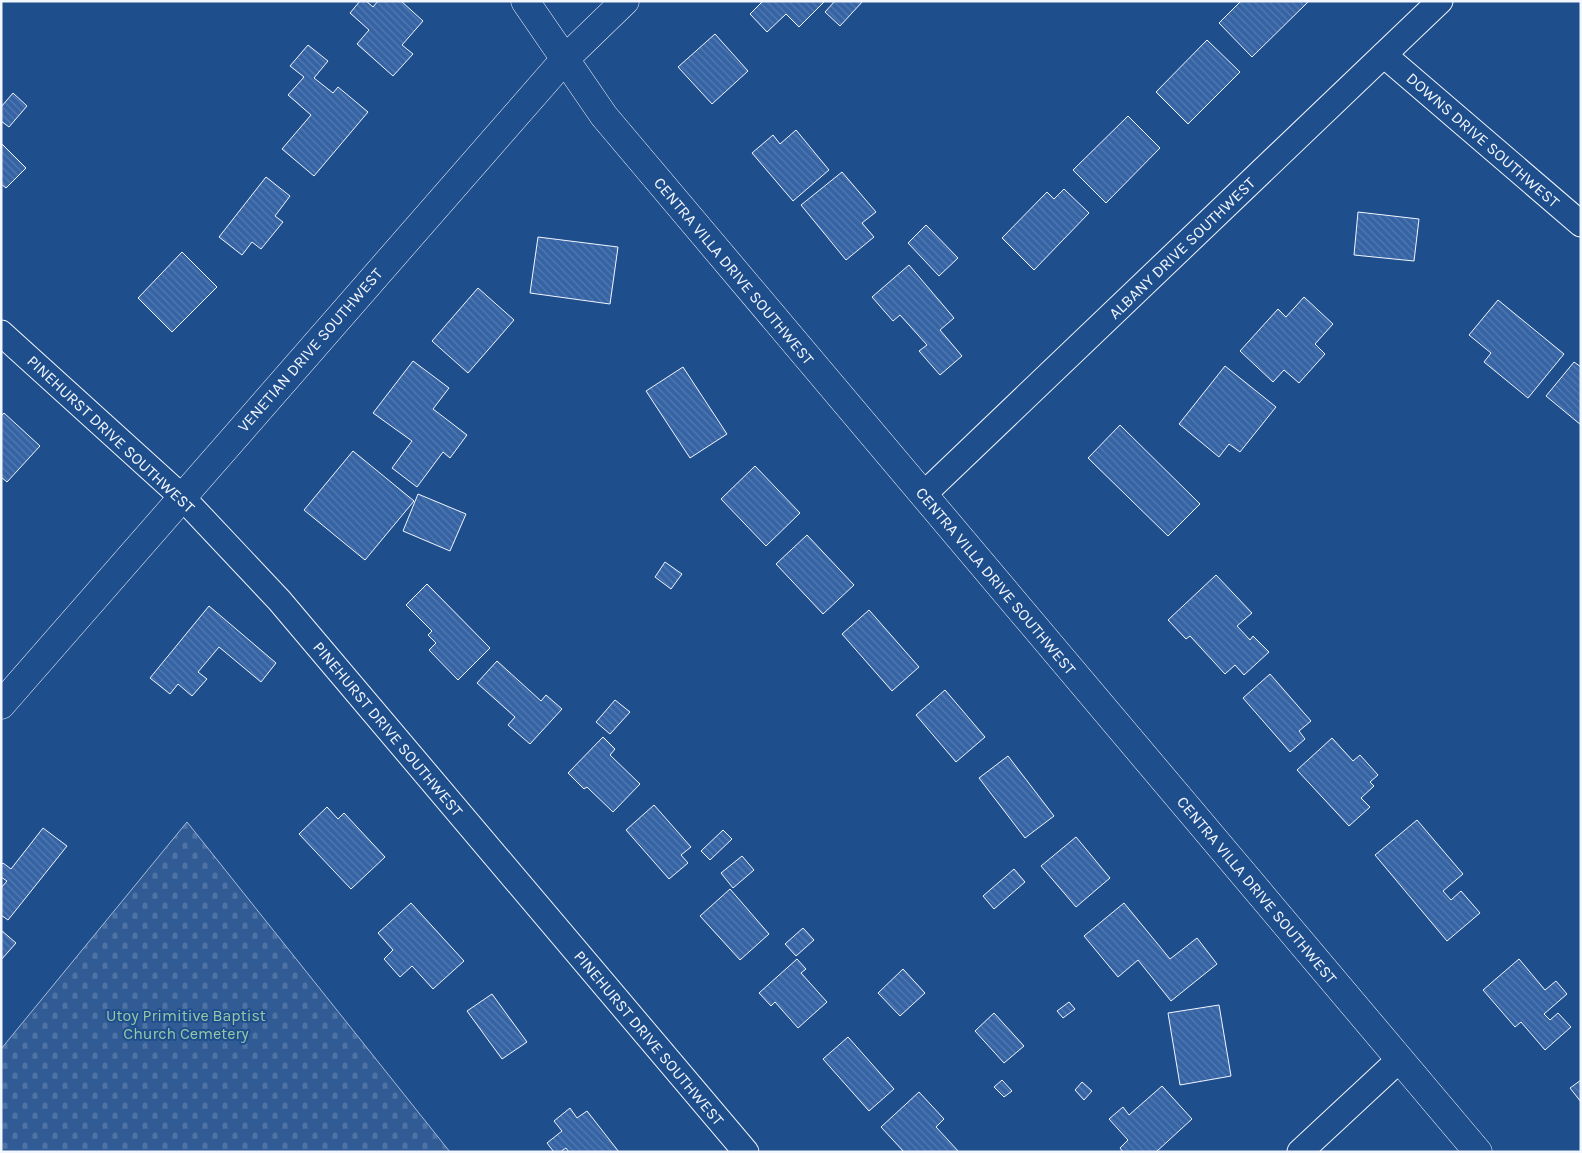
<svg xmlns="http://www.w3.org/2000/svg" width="1582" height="1153" font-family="Karla,sans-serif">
<defs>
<pattern id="cemetery-stones" width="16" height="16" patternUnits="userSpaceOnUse" patternTransform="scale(1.25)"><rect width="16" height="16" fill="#305b95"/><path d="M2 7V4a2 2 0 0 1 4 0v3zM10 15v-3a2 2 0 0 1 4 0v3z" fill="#4e73a5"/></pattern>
<pattern id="building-back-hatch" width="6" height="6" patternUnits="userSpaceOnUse" patternTransform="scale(1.25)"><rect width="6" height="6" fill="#3563a3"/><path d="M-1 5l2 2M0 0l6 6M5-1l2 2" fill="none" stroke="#537ab1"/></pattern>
</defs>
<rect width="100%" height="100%" fill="#1f4e8c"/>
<polygon fill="url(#cemetery-stones)" stroke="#a8bbd7" points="187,822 450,1152 1,1152 1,1049"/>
<g fill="url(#building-back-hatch)" stroke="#f2f6ff">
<polygon points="360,1 366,1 373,7 378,1 401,1 423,21 402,45 413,54 393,76 357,44 369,30 350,13"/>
<polygon points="763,1 825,1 799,27 786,14 767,32 750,14"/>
<polygon points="835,1 863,1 840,26 825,12"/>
<polygon points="1241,1 1309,1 1252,57 1219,23"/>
<polygon points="715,34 748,71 712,104 678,67"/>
<polygon points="1207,40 1240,72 1188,124 1156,92"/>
<polygon points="308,45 328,61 314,78 333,93 338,87 368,112 314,176 282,149 311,115 288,95 304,77 290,66"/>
<polygon points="13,93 27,106 9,127 1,121 1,107"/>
<polygon points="1128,116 1160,148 1106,203 1073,170"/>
<polygon points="796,130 829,170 793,201 752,153 773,135 780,144"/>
<polygon points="1,143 26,168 6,188 1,184"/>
<polygon points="842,172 876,212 862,223 874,237 846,260 801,205"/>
<polygon points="266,177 290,196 275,216 283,222 261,249 252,242 242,255 219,237"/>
<polygon points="1064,189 1089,213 1034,270 1002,238 1047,192 1054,199"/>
<polygon points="1358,212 1419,219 1414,261 1354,255"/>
<polygon points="926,225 958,258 939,276 908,243"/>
<polygon points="538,237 618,247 610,304 530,293"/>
<polygon points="182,252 217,287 172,332 138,298"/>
<polygon points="909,265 954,318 940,330 962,356 940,375 919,351 927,345 900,315 893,321 872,297"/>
<polygon points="478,288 514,320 468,373 432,341"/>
<polygon points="1304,297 1333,324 1315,344 1325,354 1299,383 1284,370 1273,382 1240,351 1278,309 1286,317"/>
<polygon points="1498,300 1564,354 1528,398 1484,362 1491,353 1469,335"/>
<polygon points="413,361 449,388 433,409 467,435 450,458 443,452 417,487 392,468 412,441 373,413"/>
<polygon points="1574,362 1581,367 1581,425 1546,396"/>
<polygon points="1225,366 1276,407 1240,452 1229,444 1219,457 1179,424"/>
<polygon points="683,367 727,434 690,458 646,391"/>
<polygon points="4,413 40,446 7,482 1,477 1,416"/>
<polygon points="1120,425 1200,504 1168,536 1088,458"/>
<polygon points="353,451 414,501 365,560 304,510"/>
<polygon points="755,466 800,513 766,546 721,499"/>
<polygon points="418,494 466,514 450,551 403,531"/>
<polygon points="807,535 854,585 823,614 776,564"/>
<polygon points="665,562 682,574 671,589 655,577"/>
<polygon points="1216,575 1252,613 1237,626 1250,640 1253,636 1269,652 1244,675 1235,665 1225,674 1190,636 1186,639 1168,620"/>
<polygon points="427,584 490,648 458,680 429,650 436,643 428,635 432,631 406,605"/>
<polygon points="209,606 276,663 261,682 219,647 198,672 207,679 192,696 178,684 170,694 150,678"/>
<polygon points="869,610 919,667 892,691 842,634"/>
<polygon points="497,661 541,701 546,695 562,709 530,744 508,725 515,717 477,683"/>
<polygon points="1270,674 1311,721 1299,731 1305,739 1290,752 1243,698"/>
<polygon points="945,690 985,737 956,762 916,715"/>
<polygon points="615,700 630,712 610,734 596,722"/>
<polygon points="603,737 615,749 610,755 640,784 613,812 587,787 584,789 568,773"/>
<polygon points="1332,738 1353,761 1360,755 1378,775 1370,782 1374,786 1361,798 1370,807 1349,826 1297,770"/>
<polygon points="1008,756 1054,816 1025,838 979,778"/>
<polygon points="654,805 691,847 681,855 688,863 669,879 626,830"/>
<polygon points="327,807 338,819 344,813 385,857 351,889 299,834"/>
<polygon points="1417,820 1463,874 1443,891 1451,900 1461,891 1480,913 1447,941 1375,855"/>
<polygon points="43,828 67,846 8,920 1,915 1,888 7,881 1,877 1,865 3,863 11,869"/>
<polygon points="723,830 732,839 710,860 701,851"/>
<polygon points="1076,837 1110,878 1076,907 1041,866"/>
<polygon points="742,856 754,870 733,888 721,873"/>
<polygon points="1014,869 1025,882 994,909 983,896"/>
<polygon points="730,889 769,934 740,960 700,916"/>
<polygon points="411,903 464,961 433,989 412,966 400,977 384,959 393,950 378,933"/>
<polygon points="1124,903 1170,959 1197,938 1217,964 1171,1001 1138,960 1118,977 1084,936"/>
<polygon points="803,928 814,940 796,956 785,944"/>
<polygon points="1,930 16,943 1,960"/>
<polygon points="797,959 806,969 801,973 827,1002 798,1028 775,1002 771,1006 759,993"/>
<polygon points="1519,959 1545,990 1556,981 1567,994 1544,1014 1550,1020 1558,1013 1571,1027 1545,1050 1521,1022 1515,1027 1483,990"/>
<polygon points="903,969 925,993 900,1016 878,993"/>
<polygon points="492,994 527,1042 502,1059 467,1011"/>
<polygon points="1069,1002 1075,1009 1063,1018 1057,1011"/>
<polygon points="1219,1005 1231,1076 1180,1085 1168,1013"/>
<polygon points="994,1013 1024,1046 1004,1063 975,1031"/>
<polygon points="848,1037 894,1089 869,1111 823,1059"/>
<polygon points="1002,1080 1012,1091 1004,1097 994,1087"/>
<polygon points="1581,1080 1581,1102 1570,1088"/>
<polygon points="1082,1082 1092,1091 1084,1100 1075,1090"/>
<polygon points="1162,1086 1192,1119 1156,1152 1123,1152 1120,1148 1128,1140 1109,1119 1123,1107 1129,1115"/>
<polygon points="919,1092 944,1119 936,1127 959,1152 904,1152 881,1127"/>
<polygon points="570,1108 577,1118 587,1111 619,1152 569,1152 566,1148 560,1152 554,1152 547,1143 562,1131 554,1121"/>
</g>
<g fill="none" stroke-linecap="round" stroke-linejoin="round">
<g stroke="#f2f6ff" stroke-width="27">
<g id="minor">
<polyline points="1384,55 1581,224"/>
<polyline points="1,333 182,497 279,600 746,1152"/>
<polyline points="923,495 1440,1"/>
<polyline points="1300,1152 1400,1059"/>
</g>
</g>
<g stroke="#f2f6ff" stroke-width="29">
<g id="tertiary">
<polyline points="525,1 604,116 1478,1152"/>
<polyline points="1,705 565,59 625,1"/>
</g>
</g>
<use href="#minor" stroke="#1f4e8c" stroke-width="25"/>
<use href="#tertiary" stroke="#1f4e8c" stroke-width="28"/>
</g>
<g text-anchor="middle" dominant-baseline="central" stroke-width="4" stroke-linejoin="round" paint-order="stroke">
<g font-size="16" fill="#f2f6ff" stroke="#1f4e8c">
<text transform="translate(1483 140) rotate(41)">DOWNS DRIVE SOUTHWEST</text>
<text transform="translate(1182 248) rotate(-44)">ALBANY DRIVE SOUTHWEST</text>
<text transform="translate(734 271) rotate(50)">CENTRA VILLA DRIVE SOUTHWEST</text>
<text transform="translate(310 350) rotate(-49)">VENETIAN DRIVE SOUTHWEST</text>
<text transform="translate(111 434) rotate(43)">PINEHURST DRIVE SOUTHWEST</text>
<text transform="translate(996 581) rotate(50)">CENTRA VILLA DRIVE SOUTHWEST</text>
<text transform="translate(388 729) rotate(50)">PINEHURST DRIVE SOUTHWEST</text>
<text transform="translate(1257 890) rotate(50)">CENTRA VILLA DRIVE SOUTHWEST</text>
<text transform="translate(649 1038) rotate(50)">PINEHURST DRIVE SOUTHWEST</text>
</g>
<g font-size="16" fill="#97c8a6" stroke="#1f4e8c">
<text x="186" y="1015">Utoy Primitive Baptist<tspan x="186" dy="18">Church Cemetery</tspan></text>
</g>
</g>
<rect width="1582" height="1153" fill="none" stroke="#f2f6ff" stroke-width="5"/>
</svg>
